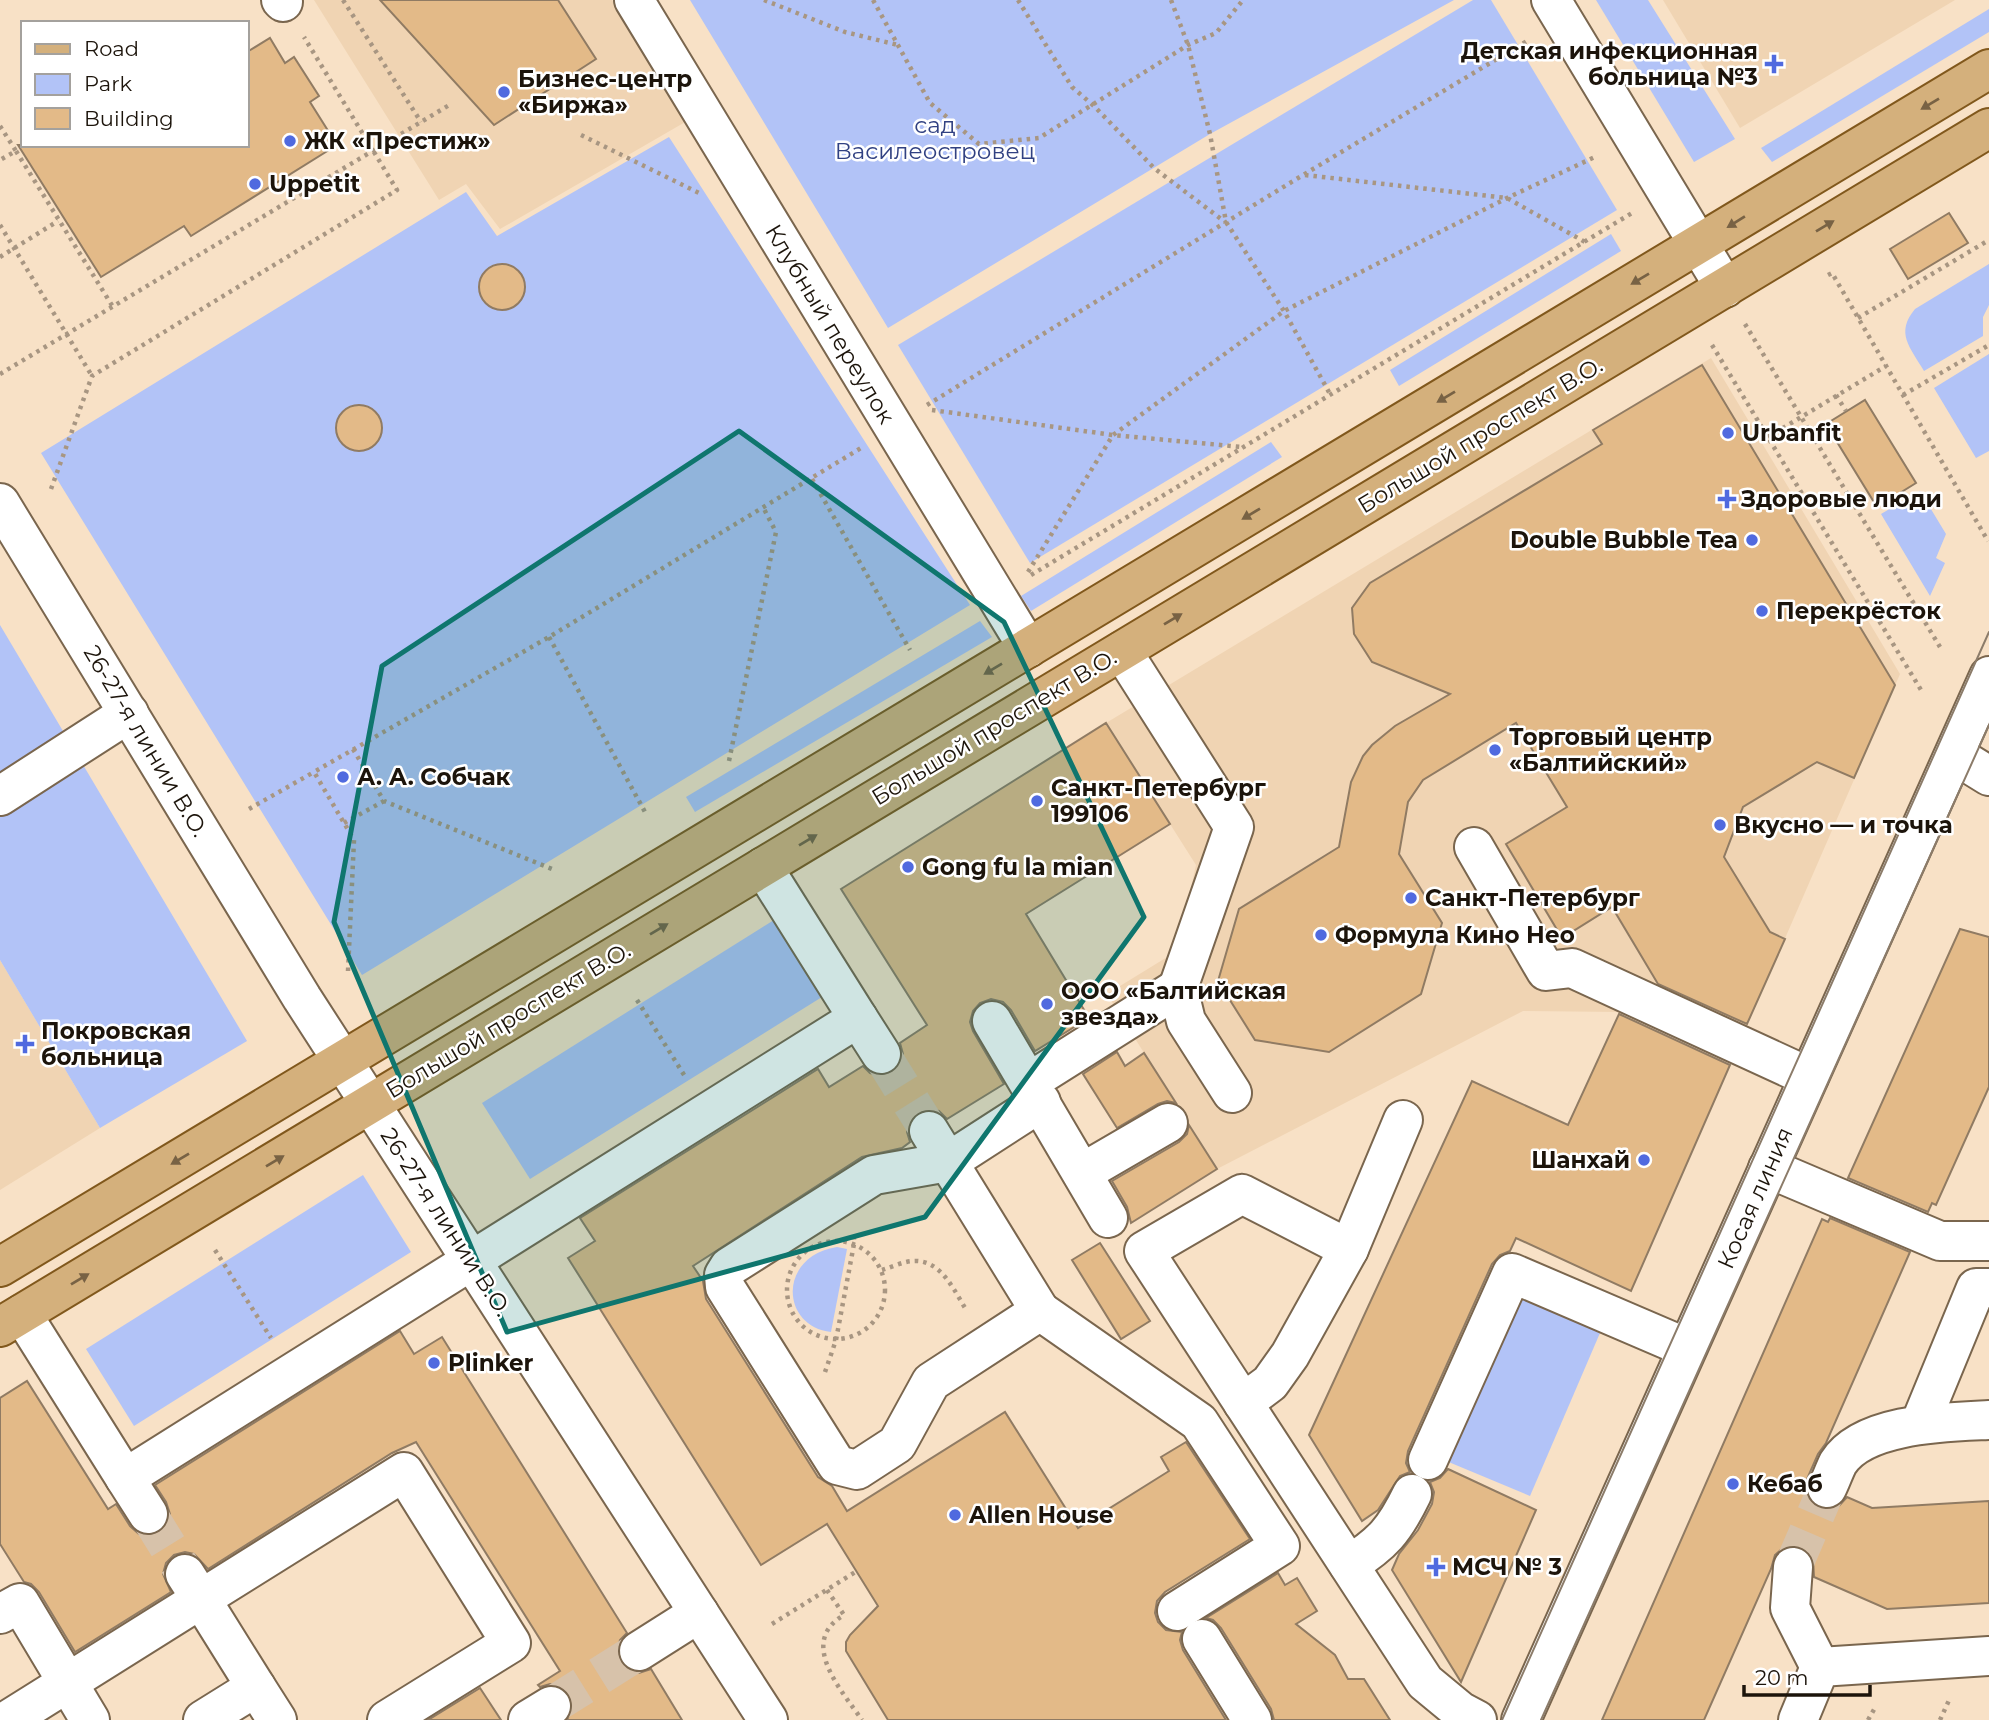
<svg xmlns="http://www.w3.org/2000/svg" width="1989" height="1720" font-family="Montserrat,sans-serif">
<rect width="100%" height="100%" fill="#f8e1c6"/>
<g fill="#f0d4b3">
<polygon points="314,0 612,0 687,121 500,229 466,184 439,200"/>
<polygon points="1663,0 1955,0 1740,128"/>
<polygon points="1711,358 1900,674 1746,1028 1669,1002 1620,1012 1523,1011 1217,1169 1107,994 1177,951 1196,865 1106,723"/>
<polygon points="0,960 100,1128 0,1190"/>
</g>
<g fill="#b2c3f7">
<polygon points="690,0 1454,0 1210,134 888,328"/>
<polygon points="1473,0 1491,0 1617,210 1030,563 898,345"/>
<polygon points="1596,0 1648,0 1735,139 1694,162"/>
<polygon points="1989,9 1989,32 1772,162 1761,148"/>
<polygon points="669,137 970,605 362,975 41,453 466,192 497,236"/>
<polygon points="1611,234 1621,251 1399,386 1390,370"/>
<path d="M1989,264V305L1983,317V336L1924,371C1910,347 1895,333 1915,309Z"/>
<polygon points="1989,354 1989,451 1976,458 1934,388"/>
<polygon points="1271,442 1282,457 1031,611 1021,596"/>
<polygon points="1920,491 1946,534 1936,558 1945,563 1930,596 1881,514"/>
<polygon points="980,621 992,637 695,812 686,797"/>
<polygon points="0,625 247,1041 100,1128 0,960"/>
<polygon points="782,915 830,992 530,1179 482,1103"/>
<polygon points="363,1175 411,1252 134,1426 86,1349"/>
<path d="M837,1247L847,1249L831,1332C780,1326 778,1256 837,1247Z"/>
<polygon points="1523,1259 1615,1298 1530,1496 1439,1458"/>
</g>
<g fill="#e3ba88" stroke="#907b63" stroke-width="2">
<polygon points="380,0 558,0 596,59 494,125"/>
<polygon points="270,38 285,63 294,57 319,96 310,102 337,145 191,236 184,226 101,277 18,145 247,145 247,52"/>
<polygon points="1949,213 1968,243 1908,279 1890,249"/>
<circle cx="502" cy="287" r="23"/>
<polygon points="1702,365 1895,685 1854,778 1817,762 1743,807 1724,857 1770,932 1785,939 1747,1024 1658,984 1612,907 1562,938 1506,844 1567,807 1516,723 1423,780 1408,802 1399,854 1442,923 1421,994 1329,1052 1255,1040 1218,981 1239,909 1339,847 1351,782 1363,756 1372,745 1395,726 1450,694 1372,662 1354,634 1352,608 1370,583 1602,444 1593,430"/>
<polygon points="1865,400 1916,483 1877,507 1826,424"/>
<circle cx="359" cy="428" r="23"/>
<polygon points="1106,723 1170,824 1026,914 1089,1018 1035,1051 1011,1010 1003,1002 991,999 980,1003 973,1011 970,1022 973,1031 1004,1084 947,1119 939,1111 928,1109 918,1112 910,1121 907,1132 910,1142 902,1148 862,1157 693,1266 703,1281 706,1299 818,1477 832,1486 847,1511 1005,1412 1078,1528 1169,1471 1161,1457 1186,1442 1250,1539 1165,1592 1157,1601 1155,1613 1158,1622 1166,1630 1182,1632 1180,1640 1183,1650 1226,1720 888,1720 846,1651 846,1642 850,1635 878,1606 827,1524 761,1565 568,1258 595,1241 580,1218 818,1069 829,1087 863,1066 870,1073 881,1076 893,1072 901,1063 903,1054 900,1043 927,1025 841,889"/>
<polygon points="1960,929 1989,937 1989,1087 1936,1205 1932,1203 1928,1212 1848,1178"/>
<polygon points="1619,1014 1730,1065 1631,1291 1516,1238 1510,1251 1500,1255 1492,1264 1408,1451 1406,1463 1410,1472 1400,1476 1378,1510 1362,1521 1309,1435 1472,1081 1568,1125"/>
<polygon points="1117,1052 1125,1066 1144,1053 1176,1103 1167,1101 1158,1104 1117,1128 1083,1074"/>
<polygon points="1189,1125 1217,1169 1131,1223 1127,1207 1112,1181 1179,1142 1187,1134"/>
<polygon points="1830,1218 1910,1252 1826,1443 1818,1454 1807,1479 1805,1489 1809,1500 1817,1507 1828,1510 1839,1506 1847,1497 1872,1508 1989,1501 1989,1603 1887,1609 1814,1577 1813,1558 1806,1549 1795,1545 1784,1547 1775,1555 1771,1569 1704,1720 1602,1720 1822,1219 1828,1222"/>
<polygon points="1100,1243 1150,1321 1121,1339 1072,1260"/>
<polygon points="400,1331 414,1354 442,1337 627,1633 620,1640 617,1651 621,1663 628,1670 639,1673 651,1669 682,1720 567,1720 573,1706 569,1694 561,1687 550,1684 540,1687 538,1685 560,1671 416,1442 392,1453 208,1569 194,1554 185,1552 174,1555 166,1563 163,1574 171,1592 75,1652 39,1592 31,1584 24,1582 0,1544 0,1398 27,1381 108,1509 116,1504 130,1526 139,1534 150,1536 159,1533 167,1525 170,1514 166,1502 155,1485"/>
<polygon points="1448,1469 1536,1510 1461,1682 1392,1570 1399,1554 1418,1530 1432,1504 1434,1492 1430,1482 1440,1478"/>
<polygon points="1278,1573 1285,1585 1297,1578 1317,1611 1296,1624 1335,1655 1348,1679 1364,1679 1390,1720 1274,1720 1271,1709 1221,1628 1213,1620 1206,1618"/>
<polygon points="480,1688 501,1720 428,1720"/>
</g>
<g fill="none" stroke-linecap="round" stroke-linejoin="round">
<g stroke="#d7c2aa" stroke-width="38" stroke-dasharray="38 19" stroke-linecap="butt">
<polyline points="881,1054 929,1131"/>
<polyline points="148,1514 185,1574"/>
<polyline points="1793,1567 1827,1488"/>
<polyline points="551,1706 639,1651"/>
</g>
<g stroke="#7a664e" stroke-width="42">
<g id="minor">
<polyline points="281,0 283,2"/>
<polyline points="634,0 1028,648"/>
<polyline points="1551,0 1725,288"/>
<polyline points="0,503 302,998 768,1720"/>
<polyline points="1122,651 1234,827 1178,988 1186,1021 1232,1093"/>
<polyline points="1955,755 1989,776"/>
<polyline points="0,796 129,713"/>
<polyline points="1474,847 1546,971 1572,968 1809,1077"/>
<polyline points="858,1018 881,1054"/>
<polyline points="992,1021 1108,1218"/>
<polyline points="1029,1082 1178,988"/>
<polyline points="1041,1102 948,1162 874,1175 729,1267 724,1275 725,1287 837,1465 857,1470 897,1444 931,1382 1040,1311 1199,1422 1280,1546 1177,1611"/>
<polyline points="929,1131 1040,1311"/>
<polyline points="1768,1168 1940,1241 1989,1241"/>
<polyline points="1082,1173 1168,1123"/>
<polyline points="1349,1249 1242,1194 1144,1251 1425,1682 1460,1711 1477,1720"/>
<polyline points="22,1314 125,1478 858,1018 763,867"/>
<polyline points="1243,1403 1270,1383 1290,1355 1349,1249 1403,1120"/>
<polyline points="1920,1424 1976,1288 1989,1288"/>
<polyline points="1428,1460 1512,1273 1687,1348"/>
<polyline points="125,1478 148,1514"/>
<path d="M1827,1488C1831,1480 1834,1471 1838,1463C1863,1423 1947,1422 1989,1420"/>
<path d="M1349,1565C1383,1543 1394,1531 1412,1494"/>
<polyline points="1793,1567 1790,1608 1820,1667"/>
<polyline points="185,1574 201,1599 404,1472 511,1643 387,1720"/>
<polyline points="0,1614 20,1603 90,1720"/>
<polyline points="1202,1639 1252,1720"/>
<polyline points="639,1651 699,1613"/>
<polyline points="256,1687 277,1720"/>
<polyline points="8,1720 201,1599 256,1687 203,1720"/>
<polyline points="528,1720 551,1706"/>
<polyline points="1521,1720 1989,676"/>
<polyline points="1798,1720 1820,1667 1989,1656"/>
</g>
</g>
<g stroke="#81581c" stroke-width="42">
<g id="major">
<polyline points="0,1267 1989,69"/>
<polyline points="0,1327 1989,128"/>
</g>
</g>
<g stroke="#a89682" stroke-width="4.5" stroke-dasharray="3.5 5" stroke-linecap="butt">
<polyline points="343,0 421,122"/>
<polyline points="764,0 845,32 898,45"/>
<polyline points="873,0 930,103 979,144 1039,138 1188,45 1216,33 1243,0"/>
<polyline points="1018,0 1072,87 1094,106 1154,168 1225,222"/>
<polyline points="1171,0 1188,45 1210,134 1226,222 1284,311 1330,394"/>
<polyline points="0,126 16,151 0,160"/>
<polyline points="581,135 701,194"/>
<polyline points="16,151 113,307"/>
<polyline points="1305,175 1507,198 1585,242"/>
<polyline points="0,225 92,376"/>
<polyline points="0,257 58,221"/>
<polyline points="1828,275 1832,273 1988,541"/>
<polyline points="1858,318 1989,240"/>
<polyline points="1745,324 1940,647"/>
<polyline points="1712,345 1921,690"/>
<polyline points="0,374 451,104"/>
<polyline points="1836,395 1846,411"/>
<polyline points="1903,395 1989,345"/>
<polyline points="927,405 1303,175 1527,41"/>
<polyline points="932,410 1113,435 1242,447"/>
<polyline points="1768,437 1886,366"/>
<polyline points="812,479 910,650"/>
<polyline points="51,489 92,376 397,190 304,37"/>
<polyline points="1028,572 1113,435 1284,311 1507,198 1597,156"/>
<polyline points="1031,575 1632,213"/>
<polyline points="549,637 645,812"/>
<polyline points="353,749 384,801 552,869"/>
<polyline points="729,761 776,532 764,509"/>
<polyline points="249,809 314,772"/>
<polyline points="344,823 384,801"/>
<polyline points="348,971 354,840 314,772 549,637 861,448"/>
<polyline points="637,1000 686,1078"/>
<circle cx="836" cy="1290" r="49"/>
<polyline points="215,1250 271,1338"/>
<path d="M882,1270C892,1267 904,1261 914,1261C942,1260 954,1291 967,1311"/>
<polyline points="825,1372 836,1340 854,1244 854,1234"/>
<path d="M827,1590L844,1615C797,1642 842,1691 862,1720"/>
<polyline points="772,1624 857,1571"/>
<polyline points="1868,1720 1876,1706"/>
<polyline points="1940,1720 1950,1698"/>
</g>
<use href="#minor" stroke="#fff" stroke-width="38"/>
<use href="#major" stroke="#d4b07c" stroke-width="38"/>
<g stroke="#8c7c6a" stroke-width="2">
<polyline points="1502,1720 1989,632"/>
<polyline points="1541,1720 1989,725"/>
</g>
</g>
<defs><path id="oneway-solid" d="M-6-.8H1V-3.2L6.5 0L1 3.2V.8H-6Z" transform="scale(1.75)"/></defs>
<g fill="#786244">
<use href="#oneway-solid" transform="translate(1930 104) rotate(149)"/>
<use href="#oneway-solid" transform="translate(1736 222) rotate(148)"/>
<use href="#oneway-solid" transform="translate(1825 226) rotate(-31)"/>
<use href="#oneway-solid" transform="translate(1640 279) rotate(149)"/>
<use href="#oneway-solid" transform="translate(1446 397) rotate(149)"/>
<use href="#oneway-solid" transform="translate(1251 514) rotate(149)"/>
<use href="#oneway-solid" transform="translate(1173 619) rotate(-31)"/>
<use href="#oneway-solid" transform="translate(993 669) rotate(149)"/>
<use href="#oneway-solid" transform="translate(808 840) rotate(-31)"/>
<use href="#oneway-solid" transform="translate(659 929) rotate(-31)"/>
<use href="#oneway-solid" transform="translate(180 1159) rotate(149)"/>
<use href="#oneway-solid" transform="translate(275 1161) rotate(-31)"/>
<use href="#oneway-solid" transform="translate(80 1279) rotate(-31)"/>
</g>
<path fill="#0f766e" fill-opacity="0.2" stroke="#0f766e" stroke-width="5" stroke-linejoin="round" d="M739,431L1004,622L1144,917L925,1217L507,1332L334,922L382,666Z"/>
<g fill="#506adf" stroke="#fff" stroke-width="2.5">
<path d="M1770.5 53.5h7v7h7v7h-7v7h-7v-7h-7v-7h7z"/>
<circle cx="504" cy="92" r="7"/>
<circle cx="290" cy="141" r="7"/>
<circle cx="255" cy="184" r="7"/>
<circle cx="1728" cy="433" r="7"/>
<path d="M1723.5 488.5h7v7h7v7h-7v7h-7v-7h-7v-7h7z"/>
<circle cx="1752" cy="540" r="7"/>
<circle cx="1762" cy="611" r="7"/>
<circle cx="1495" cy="750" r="7"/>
<circle cx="343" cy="777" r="7"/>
<circle cx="1037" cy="801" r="7"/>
<circle cx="1720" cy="825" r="7"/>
<circle cx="908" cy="867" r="7"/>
<circle cx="1411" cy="898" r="7"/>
<circle cx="1321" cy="935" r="7"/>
<circle cx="1047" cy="1004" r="7"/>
<path d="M21.5 1033.5h7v7h7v7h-7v7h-7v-7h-7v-7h7z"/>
<circle cx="1644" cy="1160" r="7"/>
<circle cx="434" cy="1363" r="7"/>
<circle cx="1733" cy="1484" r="7"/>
<circle cx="955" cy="1515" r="7"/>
<path d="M1432.5 1556.5h7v7h7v7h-7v7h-7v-7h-7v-7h7z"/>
</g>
<g text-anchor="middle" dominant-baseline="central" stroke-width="5" stroke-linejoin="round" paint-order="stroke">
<g font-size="23" font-weight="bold" fill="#1c140b" stroke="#fff" text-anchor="start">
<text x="1758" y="51" text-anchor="end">Детская инфекционная<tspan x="1758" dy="26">больница №3</tspan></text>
<text x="518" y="79">Бизнес-центр<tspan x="518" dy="26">«Биржа»</tspan></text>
<text x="304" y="141">ЖК «Престиж»</text>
<text x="269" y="184">Uppetit</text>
<text x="1742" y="433">Urbanfit</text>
<text x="1741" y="499">Здоровые люди</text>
<text x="1738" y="540" text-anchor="end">Double Bubble Tea</text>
<text x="1776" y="611">Перекрёсток</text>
<text x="1509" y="737">Торговый центр<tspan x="1509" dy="26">«Балтийский»</tspan></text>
<text x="357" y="777">А. А. Собчак</text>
<text x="1051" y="788">Санкт-Петербург<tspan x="1051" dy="26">199106</tspan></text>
<text x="1734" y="825">Вкусно — и точка</text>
<text x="922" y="867">Gong fu la mian</text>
<text x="1425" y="898">Санкт-Петербург</text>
<text x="1335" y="935">Формула Кино Нео</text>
<text x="1061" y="991">ООО «Балтийская<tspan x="1061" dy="26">звезда»</tspan></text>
<text x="41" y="1031">Покровская<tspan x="41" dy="26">больница</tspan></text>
<text x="1630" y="1160" text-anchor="end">Шанхай</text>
<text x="448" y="1363">Plinker</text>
<text x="1747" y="1484">Кебаб</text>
<text x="969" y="1515">Allen House</text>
<text x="1452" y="1567">МСЧ № 3</text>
</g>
<g font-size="23" fill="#314182" stroke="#fff">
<text x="935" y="125">сад<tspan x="935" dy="26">Василеостровец</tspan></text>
</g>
<g font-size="23" fill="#1c140b" stroke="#fff">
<text transform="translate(830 324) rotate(59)">Клубный переулок</text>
<text transform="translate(1480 435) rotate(-31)">Большой проспект В.О.</text>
<text transform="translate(994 727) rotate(-31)">Большой проспект В.О.</text>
<text transform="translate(146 741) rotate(59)">26-27-я линии В.О.</text>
<text transform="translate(508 1020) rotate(-31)">Большой проспект В.О.</text>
<text transform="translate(1755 1198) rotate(-66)">Косая линия</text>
<text transform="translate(446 1222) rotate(57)">26-27-я линии В.О.</text>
</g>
</g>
<rect x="21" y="21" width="228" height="126" fill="#ffffff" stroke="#a4a19d" stroke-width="2"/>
<rect x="35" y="44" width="35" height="10" fill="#d4b07c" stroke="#a4a19d" stroke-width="2"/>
<text x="84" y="56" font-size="21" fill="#1c140b">Road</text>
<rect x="35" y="74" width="35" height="21" fill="#b2c3f7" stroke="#a4a19d" stroke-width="2"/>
<text x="84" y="91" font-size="21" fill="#1c140b">Park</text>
<rect x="35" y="108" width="35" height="21" fill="#e3ba88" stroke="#a4a19d" stroke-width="2"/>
<text x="84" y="126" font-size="21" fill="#1c140b">Building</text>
<path d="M1744 1685v10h126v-10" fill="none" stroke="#1c140b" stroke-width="3.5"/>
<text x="1755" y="1685" font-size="21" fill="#1c140b" stroke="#ffffff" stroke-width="5" paint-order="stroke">20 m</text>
</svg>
